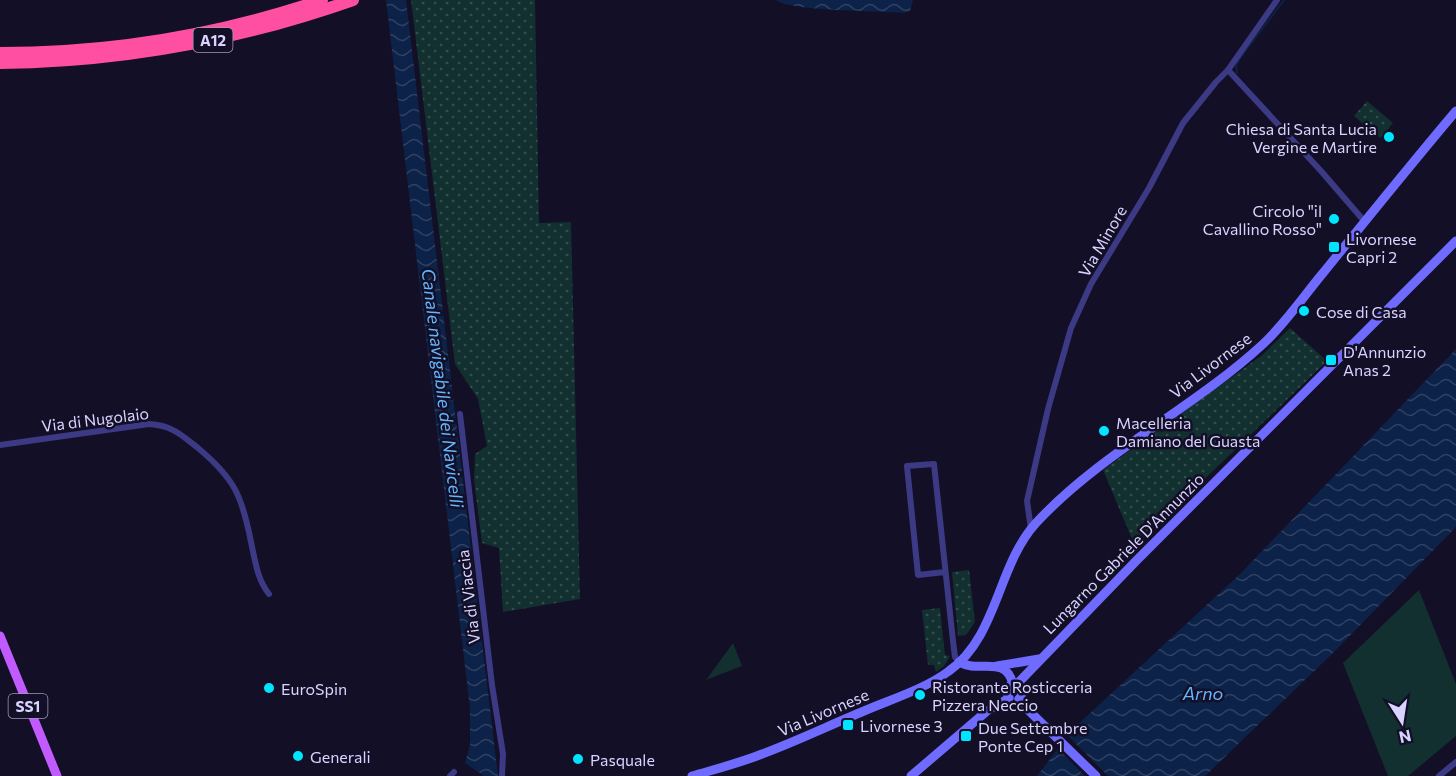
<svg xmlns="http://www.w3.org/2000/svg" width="1456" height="776" font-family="Commissioner,sans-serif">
<defs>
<pattern id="grass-dots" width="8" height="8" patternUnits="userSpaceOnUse" patternTransform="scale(1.5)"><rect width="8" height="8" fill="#12302f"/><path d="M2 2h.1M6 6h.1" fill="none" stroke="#344d4e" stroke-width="1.8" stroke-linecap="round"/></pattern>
<pattern id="water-waves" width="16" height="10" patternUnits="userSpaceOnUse" patternTransform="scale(1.5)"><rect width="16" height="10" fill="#0c2248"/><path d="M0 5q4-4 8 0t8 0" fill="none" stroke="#2f4163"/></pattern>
</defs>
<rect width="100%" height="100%" fill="#130f26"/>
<g fill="url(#grass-dots)">
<polygon points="411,0 535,0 539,223 571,222 580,599 503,612 499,548 482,543 474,480 475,454 487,446 478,399 455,364"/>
<polygon points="1367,101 1393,123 1380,138 1354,116"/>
<polygon points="1290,328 1327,361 1135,546 1103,470 1261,356"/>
<polygon points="969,570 975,622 966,635 958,636 952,572"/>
<polygon points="940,608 945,655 950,656 944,666 936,672 934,665 928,665 922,610"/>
</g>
<g fill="#12302f">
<polygon points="1419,590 1456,684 1456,736 1408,776 1388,776 1343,663"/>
<polygon points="733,643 742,666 706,680"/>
</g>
<g fill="url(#water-waves)">
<polygon points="386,0 406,0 498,776 484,776 465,763 470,745 470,708"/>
<path d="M776,0H913L910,11L903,13C881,11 788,11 776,0Z"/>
<polygon points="1456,349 1456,527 1334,652 1205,776 1037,776 1073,729 1240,574"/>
</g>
<polygon fill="#130f26" points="1066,734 1108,776 1085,776 1056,747"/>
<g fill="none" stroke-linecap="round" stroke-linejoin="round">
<polyline stroke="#0c2248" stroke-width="2" points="1237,73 1236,65 1241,57 1284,0"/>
<g stroke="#3d3a85" stroke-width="6">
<polyline points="1228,70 1321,171 1365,222"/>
<polyline points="460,414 492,685 503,754 502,776"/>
<path d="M0,445L149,424C171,425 182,435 198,448C235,479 242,496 251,542C255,560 257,579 269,594"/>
<polyline points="1031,529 1027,501 1048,409 1071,328 1091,284 1149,188 1183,123 1216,82 1228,70 1277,0"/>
<polyline points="945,572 918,575 907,466 934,464 953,641 955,657 959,662"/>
<polyline points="450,776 454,772"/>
<polyline points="1439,776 1456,762"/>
</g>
<g stroke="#6f6bff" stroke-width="9">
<path d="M959,662C979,674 1005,654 1013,684"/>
<polyline points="997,666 1039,659"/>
<polyline points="1017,684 1136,561 1456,241"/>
<path d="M1009,698C1001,685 1019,678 1023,692L1019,699"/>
<polyline points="1019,699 1023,705 1096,776"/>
<path d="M692,776C716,769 740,763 762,754C797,741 830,725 864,711C892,699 925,689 949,671C998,636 997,566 1036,523C1102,452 1191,410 1262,345C1285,324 1303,297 1323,273C1367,219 1411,164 1456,111"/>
<polyline points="911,776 987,711 1009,698"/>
</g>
<polyline stroke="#c25bff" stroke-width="9" points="0,636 57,776"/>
<g stroke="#ff4fa3" stroke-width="12">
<path d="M0,53C109,53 219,35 322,0"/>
<path d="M0,63C121,62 239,40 353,0"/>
</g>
</g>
<g fill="#00e5ff" stroke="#130f26" stroke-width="2">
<circle cx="1389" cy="137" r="6"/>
<circle cx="1334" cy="219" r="6"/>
<rect x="1328" y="241" width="12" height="12" rx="3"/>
<circle cx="1304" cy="311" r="6"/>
<rect x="1325" y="354" width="12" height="12" rx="3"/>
<circle cx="1104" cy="431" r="6"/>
<circle cx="269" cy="688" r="6"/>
<circle cx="920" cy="695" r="6"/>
<rect x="842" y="719" width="12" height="12" rx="3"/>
<rect x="960" y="730" width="12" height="12" rx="3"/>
<circle cx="298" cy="756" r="6"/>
<circle cx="578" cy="759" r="6"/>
</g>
<g text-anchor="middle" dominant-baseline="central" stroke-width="5" stroke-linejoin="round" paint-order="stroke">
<g fill="#130f26" stroke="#9e99be" stroke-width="1.5">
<rect x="193.5" y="28" width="39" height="24" rx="4.5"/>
<rect x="8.5" y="694" width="39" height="24" rx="4.5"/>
</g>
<g font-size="15" font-weight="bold" fill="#d9d4ff">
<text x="213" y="40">A12</text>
<text x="28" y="706">SS1</text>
</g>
<g font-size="16" fill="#d9d4ff" stroke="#130f26" text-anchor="start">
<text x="1377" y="128" text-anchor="end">Chiesa di Santa Lucia<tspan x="1377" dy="18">Vergine e Martire</tspan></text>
<text x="1322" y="210" text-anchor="end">Circolo "il<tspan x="1322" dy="18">Cavallino Rosso"</tspan></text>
<text x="1346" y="238">Livornese<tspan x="1346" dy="18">Capri 2</tspan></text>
<text x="1316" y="311">Cose di Casa</text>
<text x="1343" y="351">D'Annunzio<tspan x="1343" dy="18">Anas 2</tspan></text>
<text x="1116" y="422">Macelleria<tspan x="1116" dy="18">Damiano del Guasta</tspan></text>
<text x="932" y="686">Ristorante Rosticceria<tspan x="932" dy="18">Pizzera Neccio</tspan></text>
<text x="281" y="688">EuroSpin</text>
<text x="860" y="725">Livornese 3</text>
<text x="978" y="727">Due Settembre<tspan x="978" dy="18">Ponte Cep 1</tspan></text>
<text x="310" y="756">Generali</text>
<text x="590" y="759">Pasquale</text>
</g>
<g font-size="16" fill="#d9d4ff" stroke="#130f26">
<text transform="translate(1102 241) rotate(-60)">Via Minore</text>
<text transform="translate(1210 365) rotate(-37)">Via Livornese</text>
<text transform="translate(95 419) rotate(-7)">Via di Nugolaio</text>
<text transform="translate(1123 553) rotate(-45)">Lungarno Gabriele D'Annunzio</text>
<text transform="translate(468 597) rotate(-97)">Via di Viaccia</text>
<text transform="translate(823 712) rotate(-23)">Via Livornese</text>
</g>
<g font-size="18" font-style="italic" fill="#62b6ff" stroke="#130f26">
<text transform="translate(443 388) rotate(83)">Canale navigabile dei Navicelli</text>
<text x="1203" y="693">Arno</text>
</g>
</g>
<g transform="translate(1402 722) rotate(168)" stroke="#130f26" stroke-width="4.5" paint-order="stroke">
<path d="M0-4.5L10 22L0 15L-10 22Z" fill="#d9d4ff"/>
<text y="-9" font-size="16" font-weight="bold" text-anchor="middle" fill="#d9d4ff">N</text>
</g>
</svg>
